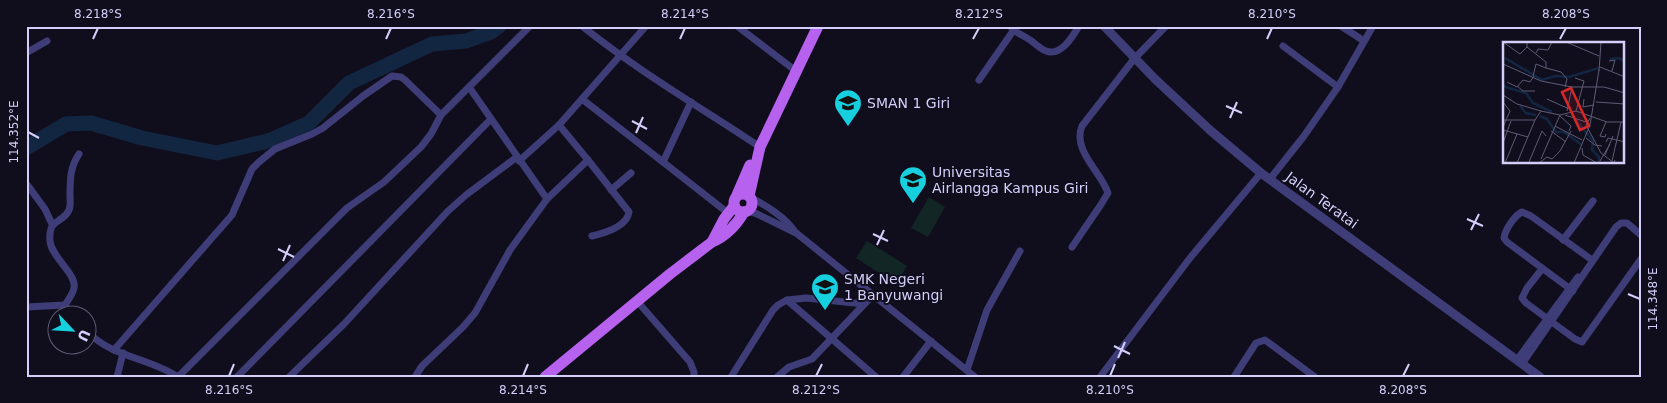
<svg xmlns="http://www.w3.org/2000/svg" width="1667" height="403" font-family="'DejaVu Sans',sans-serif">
<rect width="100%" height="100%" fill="#100e1d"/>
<g fill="#122625">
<polygon points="929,197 945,207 928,237 911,228"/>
<polygon points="867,241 907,266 896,284 856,258"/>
</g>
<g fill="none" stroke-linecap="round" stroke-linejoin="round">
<polyline stroke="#122642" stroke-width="15" points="26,148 66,124 91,123 142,138 217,153 268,141 309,123 349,83 432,44 466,41 491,32 499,26"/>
<g stroke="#3e3d78" stroke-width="7">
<path d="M582,26C638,71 700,107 760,147"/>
<polyline points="737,26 796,71"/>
<path d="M1010,26C1015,33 1023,35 1030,40C1035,43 1040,49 1046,51C1061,57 1073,36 1079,26"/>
<polyline points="1341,26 1364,41"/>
<polyline points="1283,46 1338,87"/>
<polyline points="26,53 47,41"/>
<polyline points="979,80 1013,31"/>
<polyline points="582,99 663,162"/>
<polyline points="691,102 663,162 728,213"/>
<path d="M588,160L629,212C627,226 605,233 592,236"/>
<polyline points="519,161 559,125"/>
<polyline points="1270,179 1304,136 1338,87 1373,26"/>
<polyline points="26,183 45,209 52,224"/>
<polyline points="611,190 631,173"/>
<path d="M751,198C766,205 786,218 795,232L975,377"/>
<polyline points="547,199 588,160 559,125 646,26"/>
<polyline points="746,211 755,213 794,232"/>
<polyline points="1563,240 1593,201"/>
<path d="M1072,247L1100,206L1108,193C1101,172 1072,150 1082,126L1134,59L1166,26"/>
<polyline points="1542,269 1527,288 1522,298 1526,303 1575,339 1582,342 1641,259"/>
<path d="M1573,291L1507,242L1504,238C1505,230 1514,216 1522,212L1531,216L1592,260"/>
<polyline points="787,300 806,298 864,304"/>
<polyline points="637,301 690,362 694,372 694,377"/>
<path d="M65,305C68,300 73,294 74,288C77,274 51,257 50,241C48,217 63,224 69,210C71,206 70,200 70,195C70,180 70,167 79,154"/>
<polyline points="26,307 65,305 73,316"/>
<path d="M88,332C111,357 150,358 178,377"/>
<polyline points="114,350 232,215 252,169 259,162 275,149 312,134 323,128 363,96 392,76 401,77 405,80 441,115"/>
<polyline points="1517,360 1578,277"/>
<polyline points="1522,364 1616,227 1621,223 1627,223 1641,235"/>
<polyline points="967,370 987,310 1020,251"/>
<polyline points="117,377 123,353"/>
<polyline points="178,377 347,208 384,182 421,147 431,134 441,115 530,26"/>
<polyline points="237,377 491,119"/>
<polyline points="289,377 344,324 448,211 466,195 517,157"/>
<polyline points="415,377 422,366 463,327 475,313 510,250 547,199 469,87"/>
<polyline points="731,377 773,310 778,305 787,300 876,377"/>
<polyline points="777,377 789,367 812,359 873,295"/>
<polyline points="903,377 931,341"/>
<polyline points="1100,377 1190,258 1261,173"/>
<polyline points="1234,377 1256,343 1265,340 1315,377"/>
</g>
<polyline stroke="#3e3d78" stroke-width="9" points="1104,26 1155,79 1211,131 1261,173 1540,377"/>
<g stroke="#b761ef" stroke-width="11">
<circle cx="743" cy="203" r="9"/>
<polyline points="737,195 750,165"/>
<polyline points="749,196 760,147 818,26"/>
<path d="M712,242C726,236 736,226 744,212"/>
<polyline points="545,377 670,274 712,242 724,219 734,206"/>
</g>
</g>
<path fill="none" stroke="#d3cffa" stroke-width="2" d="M93,39L98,28M386,39L391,28M680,39L685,28M973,39L979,28M1267,39L1272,28M1560,39L1566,28M1226,106L1242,113M1230,118L1237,102M632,121L647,129M28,132L39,138M636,133L643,117M1467,219L1483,226M1471,230L1479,214M873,234L888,241M877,245L884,230M278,249L294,257M283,261L290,245M1628,294L1640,299M1114,346L1130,354M1118,358L1125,342M229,376L234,364M523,376L528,364M816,376L822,364M1110,376L1115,364M1403,376L1409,364"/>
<defs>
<g id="school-pin" transform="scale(1.4375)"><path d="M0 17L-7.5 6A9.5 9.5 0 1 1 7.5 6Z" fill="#16cfdf" stroke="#100e1d"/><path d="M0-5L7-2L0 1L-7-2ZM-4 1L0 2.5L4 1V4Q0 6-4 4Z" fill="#111"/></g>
<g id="university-pin" transform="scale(1.4375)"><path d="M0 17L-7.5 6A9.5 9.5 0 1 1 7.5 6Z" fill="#16cfdf" stroke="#100e1d"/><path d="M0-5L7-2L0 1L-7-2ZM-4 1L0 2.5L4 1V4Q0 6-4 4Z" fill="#111"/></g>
</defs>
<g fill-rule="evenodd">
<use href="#school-pin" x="848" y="103"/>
<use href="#university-pin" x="913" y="180"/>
<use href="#school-pin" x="825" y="287"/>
</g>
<g text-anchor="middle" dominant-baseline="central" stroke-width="4" stroke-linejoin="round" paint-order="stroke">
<g font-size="14" fill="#d3cffa" stroke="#100e1d" text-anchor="start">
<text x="867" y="103">SMAN 1 Giri</text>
<text x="932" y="172">Universitas<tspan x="932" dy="16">Airlangga Kampus Giri</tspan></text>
<text x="844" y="279">SMK Negeri<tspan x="844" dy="16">1 Banyuwangi</tspan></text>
</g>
<g font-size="14" fill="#d3cffa" stroke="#100e1d">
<text transform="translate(1322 200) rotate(36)">Jalan Teratai</text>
</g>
</g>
<g transform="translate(1503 42)">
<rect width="121" height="121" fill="#100e1d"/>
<path fill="none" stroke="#122642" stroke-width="2.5" d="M2,16L39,38L52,34L66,35L96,26M107,17L115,16L122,19M0,41L2,45L23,51L30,61L49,70M17,64L23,71L33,73M37,74L44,77L53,90H61M72,77L90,99L89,108L96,115V121M61,90L79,103"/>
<path fill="none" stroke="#5e5b75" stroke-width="1" d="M0,0L17,12L24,5M24,0V5L43,20V26L58,30L64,37L62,45M63,0L96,14M33,11L35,7L45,8L49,0M106,19L112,18L109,29M0,22L38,39L69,45M97,25L122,35M96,29L98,0M30,34L33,22L43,26M72,36L81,39L73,69M4,40L14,45L20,38L27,40L31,34M14,44L20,49H32M69,45H101L122,51M0,53L14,62L38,69M44,57L64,66M81,57L80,65L91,63M0,60L7,69L0,85M93,60L122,62M64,69L69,45M73,69L104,80H122M62,73L83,80M57,74L68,84L66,89M87,76L83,83L98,111L111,121L112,118M0,78H32L38,69L57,73L73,69M52,84L79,98M0,88L25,95M48,89L63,100M103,92L102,95L97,94L103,80M83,96L92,103L99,104M103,100L105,96L122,100M0,101L8,79M79,106L80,113L94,121M102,113L110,94M38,117L57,73M97,119L107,102M109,119L118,80M26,120L39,89L43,94M2,121L14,92M14,121L32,78M36,121L44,115L49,117L57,109L68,89M71,121L87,83L96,28"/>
<path fill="#d62828" fill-opacity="0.15" stroke="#d62828" stroke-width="2.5" d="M68,46L86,84L77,88L59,50Z"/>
<rect width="121" height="121" fill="none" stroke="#d3cffa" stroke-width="2.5"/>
</g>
<rect width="1667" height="403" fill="none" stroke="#100e1d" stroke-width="55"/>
<g transform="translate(72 330) rotate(115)"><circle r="24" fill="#100e1d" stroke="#5e5b75"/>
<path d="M0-4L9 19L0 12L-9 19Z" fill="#16cfdf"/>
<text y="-8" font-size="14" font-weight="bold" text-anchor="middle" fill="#d3cffa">U</text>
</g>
<rect x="28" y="28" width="1612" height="348" fill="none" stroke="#d3cffa" stroke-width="2"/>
<g font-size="12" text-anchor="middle" fill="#d3cffa">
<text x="98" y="18">8.218°S</text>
<text x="391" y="18">8.216°S</text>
<text x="685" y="18">8.214°S</text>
<text x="979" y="18">8.212°S</text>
<text x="1272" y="18">8.210°S</text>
<text x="1566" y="18">8.208°S</text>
<text transform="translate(14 132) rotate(-90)" y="4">114.352°E</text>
<text transform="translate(1653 299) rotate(-90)" y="4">114.348°E</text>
<text x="229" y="394">8.216°S</text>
<text x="523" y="394">8.214°S</text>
<text x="816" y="394">8.212°S</text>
<text x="1110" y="394">8.210°S</text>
<text x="1403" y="394">8.208°S</text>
</g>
</svg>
